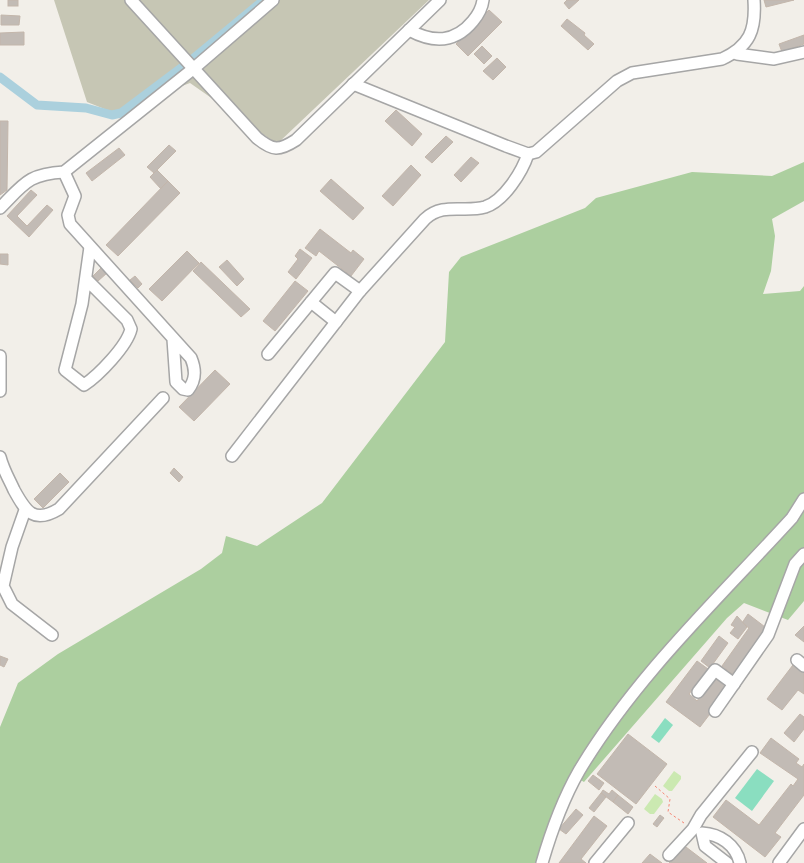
<svg xmlns="http://www.w3.org/2000/svg" width="804" height="863" font-family="'Archivo Narrow',sans-serif">
<rect width="100%" height="100%" fill="#f2efe9"/>
<polygon fill="#c6c6b4" points="54,0 429,0 277,144 190,83 112,112 87,102"/>
<g fill="#cbe9b1">
<polygon points="674,771 681,776 681,779 672,791 669,791 663,786"/>
<polygon points="655,794 662,799 663,802 654,814 650,814 644,809"/>
</g>
<polygon fill="#accf9f" points="804,162 804,201 772,219 775,236 771,271 763,294 800,291 804,286 804,601 788,620 744,603 727,618 584,782 572,775 539,863 0,863 0,727 18,683 58,654 201,569 222,553 226,536 257,546 322,503 445,342 449,272 461,257 585,208 596,198 692,172 772,176"/>
<g fill="#8adec0">
<polygon points="665,718 673,725 659,743 651,737"/>
<polygon points="757,769 774,781 752,811 735,798"/>
</g>
<g fill="none" stroke-linecap="round" stroke-linejoin="round">
<g stroke="#abd0dd" stroke-width="9">
<polyline points="194,58 264,0"/>
<polyline points="0,77 37,105 86,108 112,115 121,113 181,68"/>
</g>
</g>
<g fill="#c2bbb5" stroke="#c3b6ab">
<rect x="8" y="0" width="10" height="6"/>
<polygon points="567,0 579,0 569,9 564,3"/>
<polygon points="764,0 794,0 766,7"/>
<polygon points="489,10 502,22 468,56 456,44"/>
<polygon points="1,15 20,16 19,25 1,25"/>
<polygon points="567,19 585,33 584,35 594,44 588,50 561,26"/>
<polygon points="24,32 24,45 0,45 0,33"/>
<polygon points="804,35 804,44 782,52 779,44"/>
<polygon points="482,46 492,56 484,64 474,54"/>
<polygon points="497,58 506,67 493,80 483,71"/>
<polygon points="396,110 422,134 412,146 385,121"/>
<polygon points="0,121 8,121 7,190 0,195"/>
<polygon points="446,136 453,142 432,163 425,157"/>
<polygon points="169,145 176,151 154,173 147,167"/>
<polygon points="119,148 125,155 92,181 86,173"/>
<polygon points="471,157 479,163 461,182 454,175"/>
<polygon points="411,165 421,175 393,206 382,196"/>
<polygon points="157,170 168,181 161,189 150,177"/>
<polygon points="331,179 364,208 353,220 320,191"/>
<polygon points="168,181 180,193 118,256 106,245"/>
<polygon points="31,190 37,195 17,216 27,226 47,205 53,210 29,237 7,216"/>
<polygon points="320,229 351,253 353,250 364,259 351,276 319,251 316,256 305,248"/>
<polygon points="300,249 312,258 296,279 288,272 298,259 295,256"/>
<polygon points="187,251 199,263 162,301 149,289"/>
<polygon points="0,254 8,254 8,265 0,264"/>
<polygon points="227,260 244,279 237,286 219,267"/>
<polygon points="201,262 250,309 241,317 193,271"/>
<polygon points="102,267 107,273 98,281 93,276"/>
<polygon points="135,276 142,284 138,288 130,280"/>
<polygon points="295,281 308,291 275,331 263,321"/>
<polygon points="215,370 230,384 194,421 179,407"/>
<polygon points="174,468 183,477 179,482 170,473"/>
<polygon points="60,473 69,482 43,508 34,499"/>
<polygon points="748,614 769,630 735,676 722,666 749,628 742,623"/>
<polygon points="737,616 747,627 738,639 730,633 735,627 731,625"/>
<polygon points="804,626 804,642 795,635"/>
<polygon points="719,636 728,643 710,668 701,661"/>
<polygon points="0,656 8,659 4,667 0,665"/>
<polygon points="697,661 708,669 689,694 697,701 716,676 731,686 700,727 666,702"/>
<polygon points="796,661 804,668 804,694 798,690 782,710 767,699"/>
<polygon points="800,714 804,717 804,729 794,742 784,733"/>
<polygon points="628,734 667,764 636,804 597,774"/>
<polygon points="771,738 799,759 796,763 802,767 804,764 804,795 775,833 781,837 765,857 713,817 726,800 759,825 791,784 793,786 798,779 760,753"/>
<polygon points="593,775 604,783 599,790 588,781"/>
<polygon points="603,790 609,794 612,790 618,795 613,802 601,793"/>
<polygon points="601,793 606,797 594,812 589,808"/>
<polygon points="618,795 633,807 628,814 613,802"/>
<polygon points="576,809 583,815 566,834 559,829"/>
<polygon points="660,815 664,818 657,827 653,824"/>
<polygon points="594,816 607,826 581,859 586,863 559,863"/>
<polygon points="682,844 707,863 670,863 668,861"/>
<polygon points="650,854 662,863 642,863"/>
</g>
<g fill="none" stroke-linecap="round" stroke-linejoin="round">
<g stroke="#a6a6a6" stroke-width="14">
<g id="minor">
<path d="M131,0L257,138C273,151 279,151 296,140L440,0"/>
<path d="M409,30C433,43 455,43 473,21C478,15 482,8 483,0"/>
<polyline points="737,54 774,59 804,52"/>
<path d="M353,84L506,146L528,154L536,152L617,81L632,73L722,59C750,46 756,30 754,0"/>
<path d="M64,172L75,196L68,215L70,224L191,358C196,370 196,380 188,390L183,389L176,382L173,339"/>
<path d="M0,208C24,184 28,174 64,172L193,69L273,0"/>
<path d="M86,279L127,320L131,329C127,346 99,375 84,385L65,370L82,304L90,247"/>
<polyline points="311,302 336,322"/>
<polyline points="268,354 335,273 360,291"/>
<polyline points="0,356 0,391"/>
<path d="M232,456L360,291L425,219C443,202 464,213 485,207C504,201 522,172 528,154"/>
<path d="M0,457C3,469 9,479 14,490C26,512 34,524 59,509L163,398"/>
<polyline points="25,510 12,547 3,586 12,604 52,635"/>
<polyline points="797,660 804,666"/>
<polyline points="698,692 715,670 734,684"/>
<polyline points="715,711 768,635 795,564 804,554"/>
<polyline points="669,855 693,829 701,815 752,752"/>
<path d="M542,863C551,832 563,799 579,771C635,677 718,599 792,518L804,499"/>
<polyline points="595,863 628,823"/>
<path d="M727,863L705,846L702,833C720,834 736,845 740,863"/>
<polyline points="779,863 804,829"/>
</g>
</g>
<polyline stroke="#f68675" stroke-width="1" stroke-dasharray="2.5 2.5" stroke-linecap="butt" points="655,786 670,799 668,812 684,823"/>
<use href="#minor" stroke="#fff" stroke-width="11"/>
</g>
</svg>
